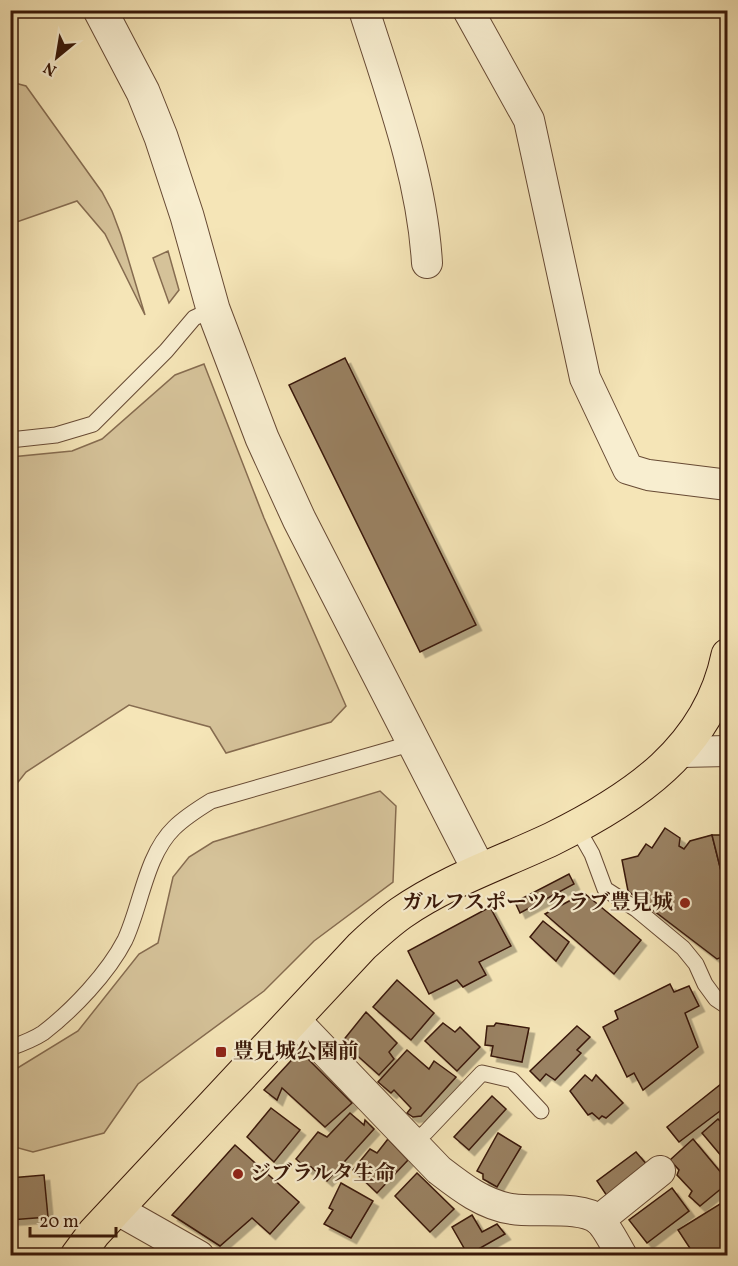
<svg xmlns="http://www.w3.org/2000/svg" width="738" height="1266" font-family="Vollkorn,'Noto Serif JP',serif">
<defs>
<filter id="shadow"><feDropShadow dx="5.5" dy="5.5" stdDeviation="0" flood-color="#0004"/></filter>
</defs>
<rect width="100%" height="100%" fill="#f5e5b7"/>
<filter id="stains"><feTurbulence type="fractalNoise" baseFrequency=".00333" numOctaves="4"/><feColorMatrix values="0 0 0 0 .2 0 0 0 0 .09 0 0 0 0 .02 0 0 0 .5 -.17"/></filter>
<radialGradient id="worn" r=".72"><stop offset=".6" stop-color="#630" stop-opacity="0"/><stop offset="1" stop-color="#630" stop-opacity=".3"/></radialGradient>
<g fill="#d5c299" stroke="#866c50" stroke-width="1.5">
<polygon points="11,82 26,86 102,192 112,211 121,235 145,315 105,234 77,201 11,224"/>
<polygon points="168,251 179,290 169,303 153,258"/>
<polygon points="204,364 264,518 346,706 331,722 226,753 210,727 129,705 26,772 11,791 11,457 72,451 102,439 175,375"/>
<polygon points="380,791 396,806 393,882 314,941 264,991 138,1084 104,1133 33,1152 11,1146 11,1072 78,1031 139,954 158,943 173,877 189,857 213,842"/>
</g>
<g fill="#9a8263" stroke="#381708" stroke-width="1.5" filter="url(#shadow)">
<polygon points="345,358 476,625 420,652 289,385"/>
<polygon points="665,828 680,838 679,846 684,849 690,841 712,835 724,883 722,887 728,915 728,955 717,959 628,891 622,860 638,856 646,844 652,848"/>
<polygon points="712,835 728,835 728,896 724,883"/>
<polygon points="569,874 574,884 520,913 515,902"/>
<polygon points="584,893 641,940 614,974 545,914"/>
<polygon points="490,907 511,946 479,962 486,975 463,987 457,980 429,994 408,951"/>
<polygon points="543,921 569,942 556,961 530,937"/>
<polygon points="397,980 434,1013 411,1040 373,1007"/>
<polygon points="670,984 674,992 689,986 699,1006 685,1013 698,1047 643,1090 634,1073 627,1077 603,1027 618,1019 615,1011"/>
<polygon points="366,1012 397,1043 389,1052 394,1059 379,1075 342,1042"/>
<polygon points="443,1023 455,1032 460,1027 480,1047 457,1071 425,1041"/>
<polygon points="496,1023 529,1028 522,1062 491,1056 493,1046 485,1045 487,1026 494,1026"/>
<polygon points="577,1026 590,1037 577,1050 581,1053 555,1080 546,1074 540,1081 530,1071"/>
<polygon points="407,1050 429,1069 434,1061 456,1077 421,1116 413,1117 407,1113 411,1108 394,1090 391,1093 378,1082"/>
<polygon points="300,1051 352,1103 325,1127 282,1088 277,1100 264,1090"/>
<polygon points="585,1075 592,1081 596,1075 623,1103 606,1118 602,1116 599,1119 592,1113 588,1115 570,1091"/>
<polygon points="721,1084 728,1091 728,1105 679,1142 667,1127"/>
<polygon points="492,1096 506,1109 469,1150 454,1137"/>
<polygon points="271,1108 300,1130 274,1162 247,1137"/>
<polygon points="350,1113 364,1125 365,1120 374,1129 327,1181 311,1167 307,1169 296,1159 318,1132 327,1137"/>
<polygon points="718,1119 728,1129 728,1164 702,1133"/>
<polygon points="498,1133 521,1147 497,1187 483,1179 483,1174 477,1171"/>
<polygon points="388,1139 408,1160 377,1193 353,1170 370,1149 377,1153"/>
<polygon points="693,1139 728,1181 728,1183 700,1206 689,1196 692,1191 677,1175 679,1170 670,1160"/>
<polygon points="235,1145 299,1202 270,1234 252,1218 220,1246 172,1215"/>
<polygon points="636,1152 649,1167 609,1199 597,1181"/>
<polygon points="417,1173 454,1209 430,1232 395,1196"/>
<polygon points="44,1175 48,1217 10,1220 10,1178"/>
<polygon points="341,1183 373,1201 351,1238 324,1224 333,1210 329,1208"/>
<polygon points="672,1188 689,1211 647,1243 629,1220"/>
<polygon points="728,1199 728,1256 695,1256 678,1230"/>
<polygon points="472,1215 482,1232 497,1224 505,1234 468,1255 452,1227"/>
</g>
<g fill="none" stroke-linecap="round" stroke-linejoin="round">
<g stroke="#674a34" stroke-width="17">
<g id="service">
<polyline points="10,440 56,435 93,424 166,351 194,318 213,309"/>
<polyline points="576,826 592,854 605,889 636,909 683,948 696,964 705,984 716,999 728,1007"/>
<path d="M10,1048C21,1044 34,1039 43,1033C73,1010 108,973 125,940C141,906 146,855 174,828C185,817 198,809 211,801L413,743"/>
<polyline points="413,1143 426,1132 482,1073 512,1080 541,1111"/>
</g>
</g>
<g stroke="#674a34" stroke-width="32">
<g id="minor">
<path d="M364,10C390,92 422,177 427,263"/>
<polyline points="468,10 529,120 585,378 628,469 648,475 728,485"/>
<polyline points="681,752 728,751"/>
<path d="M294,1019L439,1170C461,1187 484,1205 512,1209C535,1213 581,1205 599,1220C607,1227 616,1246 622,1256"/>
<polyline points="116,1209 199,1256"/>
<polyline points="599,1220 660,1171"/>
</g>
</g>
<g stroke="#674a34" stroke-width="35">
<polyline id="tertiary" points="100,10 143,92 161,137 187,216 213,309 262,438 299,519 479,870"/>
</g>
<g stroke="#381708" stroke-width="35">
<path id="primary" d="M77,1256L94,1233L362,946C375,934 387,923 401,913C447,881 501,863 552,839C633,799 709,749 728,655"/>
</g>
<use href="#service" stroke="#f8eed0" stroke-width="15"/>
<use href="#minor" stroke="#f8eed0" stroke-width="30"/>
<use href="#tertiary" stroke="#f8eed0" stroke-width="33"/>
<use href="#primary" stroke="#f5e5b7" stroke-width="33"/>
</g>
<g fill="#8f2418" stroke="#f8eed0" stroke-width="2">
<circle cx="685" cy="903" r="6"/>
<rect x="215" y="1046" width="12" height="12" rx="3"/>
<circle cx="238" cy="1174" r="6"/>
</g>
<g text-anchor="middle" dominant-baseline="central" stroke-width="4.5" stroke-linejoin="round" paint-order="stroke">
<g font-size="21" font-weight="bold" fill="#381708" stroke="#f8eed0" text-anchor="start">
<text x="673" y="903" text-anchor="end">ガルフスポーツクラブ豊見城</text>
<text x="233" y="1052">豊見城公園前</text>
<text x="250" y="1174">ジブラルタ生命</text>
</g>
</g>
<rect width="738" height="1266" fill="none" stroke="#f5e5b7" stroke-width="36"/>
<rect x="12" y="12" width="714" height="1242" fill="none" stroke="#381708" stroke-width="3"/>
<rect x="18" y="18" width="702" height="1230" fill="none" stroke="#381708" stroke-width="1.5"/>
<g transform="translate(57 57) rotate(210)" stroke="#f8eed0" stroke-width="4.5" paint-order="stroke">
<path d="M0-4.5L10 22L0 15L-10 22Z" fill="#381708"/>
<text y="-9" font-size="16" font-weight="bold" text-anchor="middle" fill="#381708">N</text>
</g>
<path d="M30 1227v9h86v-9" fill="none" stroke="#381708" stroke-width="3"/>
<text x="39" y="1227" font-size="18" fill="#381708" stroke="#f8eed0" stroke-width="4.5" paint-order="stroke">20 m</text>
<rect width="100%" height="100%" filter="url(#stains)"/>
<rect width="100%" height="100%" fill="url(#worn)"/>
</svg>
